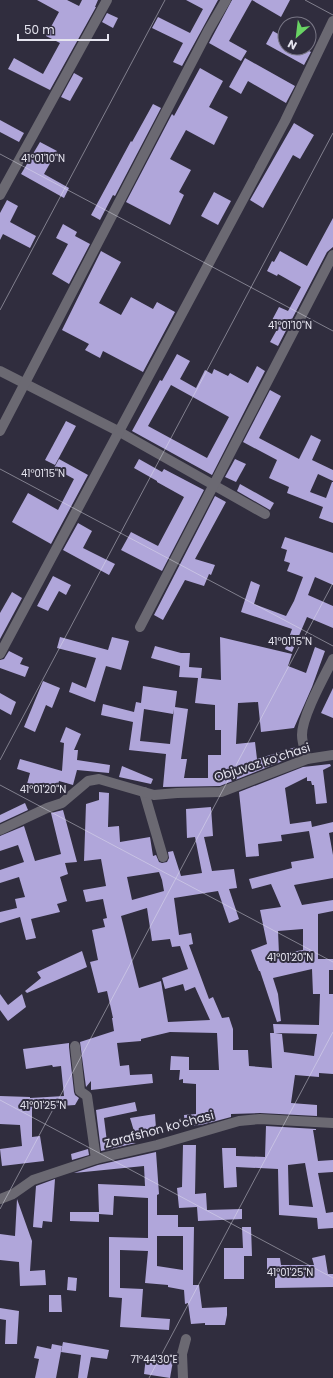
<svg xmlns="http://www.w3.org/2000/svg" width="333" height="1378" font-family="Poppins,sans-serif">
<rect width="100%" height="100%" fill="#302d3e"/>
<g fill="#b0a6da" fill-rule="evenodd">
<polygon points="37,0 67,0 79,6 82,0 98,0 95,7 96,7 50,90 8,69 14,58 43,74 60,43 46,36 59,12"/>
<polygon points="186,0 218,0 182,66 173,62 183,43 152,28 158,17 190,33 203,9"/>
<polygon points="232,0 290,0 281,17 252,0 229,41 247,51 241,61 209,43"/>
<polygon points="107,13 118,18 113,28 102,22"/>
<polygon points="273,31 285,38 285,48 303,48 311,52 304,65 266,44"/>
<polygon points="245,58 295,86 286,103 248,81 241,94 229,87"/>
<polygon points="200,68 223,81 209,107 228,117 214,145 186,130 170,159 191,170 179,192 184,195 170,225 126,202 172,114 174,116"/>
<polygon points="74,73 83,78 70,101 61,97"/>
<polygon points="153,104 161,108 115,196 113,195 100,220 91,215 131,141 132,142"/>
<polygon points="0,120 24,133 19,142 0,132"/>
<polygon points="294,123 314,135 300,159 293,155 263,208 250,200"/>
<polygon points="40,142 57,151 44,174 69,188 64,198 21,174"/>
<polygon points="214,192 231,201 218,225 201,216"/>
<polygon points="7,200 18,206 10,222 36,236 30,248 3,234 0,240 0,213"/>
<polygon points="333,218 333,247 327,252 278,346 270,342 279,326 271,322 279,307 288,311 301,287 278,274 277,276 267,271 272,261 274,262 280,251 307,266"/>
<polygon points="63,224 77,232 75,236 90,244 69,284 52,274 68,244 56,238"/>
<polygon points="101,251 121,262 99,303 121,315 131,297 153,309 157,302 175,312 143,372 103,351 100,358 85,350 89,344 62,330"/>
<path d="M177,354L190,361L180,379L196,388L205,370L212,374L214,369L228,376L230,373L248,383L257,366L265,371L212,475L132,431L160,380L162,381ZM171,385L229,417L207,458L148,426Z"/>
<polygon points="270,390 281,396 259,438 299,459 311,435 321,440 312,460 333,470 333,481 318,474 310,492 326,498 332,482 333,482 333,523 319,518 323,507 287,493 289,487 269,478 277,460 243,442"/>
<polygon points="66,421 76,426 55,465 45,460"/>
<polygon points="59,459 88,475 51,544 12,522 28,493 58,510 74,479 54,468"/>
<polygon points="139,459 162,472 164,469 204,490 162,571 121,550 131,532 158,546 184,497 157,482 157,481 134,468"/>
<polygon points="235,459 246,464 236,482 225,477"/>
<polygon points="240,484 274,503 270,510 237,491"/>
<polygon points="215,496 226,502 195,559 215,565 211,575 209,574 204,586 185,580 163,620 154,615"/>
<polygon points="78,523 92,531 83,548 115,564 109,575 63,550"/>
<polygon points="285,537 333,553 333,585 315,577 308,595 333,606 333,628 307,617 292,652 285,649 292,629 241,612 251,581 260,585 254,604 286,616 294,601 303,577 287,571 290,563 284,561 287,550 281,548"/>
<polygon points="53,576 71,585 66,595 59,591 48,611 37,606"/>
<polygon points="12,592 22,598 0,639 0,613"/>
<polygon points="60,637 108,650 112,637 129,641 121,670 106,666 95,702 69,692 72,682 86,688 96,658 57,648"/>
<path d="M220,637L292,654L288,666L306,673L315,647L325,651L312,687L294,728L261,732L258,702L238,703L236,744L255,742L257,759L296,747L298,755L220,786L163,787L166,754L129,750L133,722L101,715L103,704L134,712L136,702L141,703L143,686L177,691L175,707L188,709L181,759H187L184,778H208V755H221V730H215V705L195,703L198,678L179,677L180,666L151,658L155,646L181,653H190L189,667L202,668L201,678L221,680ZM144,709L173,714L174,709L170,744L140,741Z"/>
<polygon points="9,651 23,658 20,664 29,667 25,677 0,668 0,660 4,659"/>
<polygon points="43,681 60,688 52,708 46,705 35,732 24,727"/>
<polygon points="333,688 333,718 321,713"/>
<polygon points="0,693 16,702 11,715 0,709"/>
<polygon points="66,727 81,734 74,750 78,750 77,760 110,765 109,773 77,770 73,785 59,781 56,792 27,784 30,773 17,769 20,759 62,771 64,743 60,742"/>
<path d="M330,764L331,766L323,770L327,803L316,804L314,785H312L311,781H307V777L285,788L290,824L311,821L312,827L333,822V832L329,833L333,855V878L294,885L302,905L333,900V911L318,914V959H333V970H329V994H333V1074L319,1073V1077L295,1075L291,1103L317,1105V1116L260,1113L231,1114V1117L201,1125L185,1126L184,1115L196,1114V1084L183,1083V1079L179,1080L180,1070H170L171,1056L189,1057V1070H219L217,1033L170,1032L141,1039V1041L117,1043L120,1066L129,1065L130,1075L152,1074L153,1083L91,1090V1081L86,1087L80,1042L114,1031L112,1018H113L107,991L98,993L90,962L98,960L92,930L105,927L103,919L107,918L103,899L86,902L83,890L106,886L101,859L84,861L86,804L99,800V792L109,793L108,827L119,826L120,842L150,837L153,856L156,855L159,862L162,863L167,862L169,858L168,852L173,851L181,876L202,873L195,837L187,838L186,809L211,807L213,836L204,837L212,871L234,869L237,888L229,889L239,919L229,923L218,891L174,898L179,935L191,933L193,944L189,945L209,999L213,997L222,1018L229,1017L233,1029V1050H248L249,1066L272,1068L270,1033H274L273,1024L319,1025L320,994H313L312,969L273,978L278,994L281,1021L277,1022L260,971H259L251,950L267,944L260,910L281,907L271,884L252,889L249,879L292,868L291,862L314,858L309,831L281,835L282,841L258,844L259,856L246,857L239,792L303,767ZM159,872L162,880L164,891L132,900L127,877ZM147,908L152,941L170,939L172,947L180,946L188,969L162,978L165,989L183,984L185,991L195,987L210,1020L168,1022L161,981L139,988L121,916ZM303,929V950L279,954L278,931ZM275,1033L317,1034L314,1056L284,1052L282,1034Z"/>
<polygon points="122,766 153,779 151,784 119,777"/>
<polygon points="25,803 28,810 0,823 0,815"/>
<polygon points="63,810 77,862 65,863 68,874 60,877 67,901 57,904 60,912 31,919 36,938 26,940 20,917 0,923 0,912 17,908 15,899 25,897 19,877 0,883 0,870 24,862 18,845 0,851 0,836 24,826 35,861 61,854 51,813"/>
<polygon points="82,951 87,967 27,993 25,991 41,978 37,972"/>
<polygon points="0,994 8,1005 22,994 26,1007 8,1021 0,1010"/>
<polygon points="69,1043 69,1047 74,1092 75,1095 79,1098 75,1105 32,1108 32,1137 40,1136 44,1161 2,1166 0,1149 22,1146 20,1125 0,1124 0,1096 30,1097 30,1098 64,1096 61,1066 53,1067 52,1065 26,1069 23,1049"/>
<polygon points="135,1102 137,1111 104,1118 107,1142 119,1141 119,1142 136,1143 101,1151 96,1110"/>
<polygon points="155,1114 156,1129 134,1131 130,1118"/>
<path d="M266,1126L316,1129V1130H313L318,1161L333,1160V1172L318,1173L326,1213L333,1212V1228L318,1229L317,1218L279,1215L278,1169L236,1167L237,1187L224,1188L222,1148H236V1156L265,1157ZM305,1163L313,1207L289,1205L288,1165Z"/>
<polygon points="183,1145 196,1145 195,1194 206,1193 207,1210 242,1209 242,1219 198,1221 197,1207 179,1208 177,1188 182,1187"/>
<polygon points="88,1149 89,1155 72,1160 71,1154"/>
<path d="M156,1152L159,1194L157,1195V1215H178V1227H194L193,1285H199L202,1308L227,1307V1315L225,1325H205V1323L191,1324L188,1303L185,1304L184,1290L168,1287V1285L145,1283L148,1251L120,1250V1288L143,1289L141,1317L170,1319L169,1330L120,1327L122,1298L109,1297V1237L148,1238V1198L114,1196L113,1215L99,1214V1213V1222L70,1221V1212H99L98,1184L145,1186L144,1166L74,1173L98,1165ZM157,1236H183V1270L157,1266Z"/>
<polygon points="55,1179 52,1222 43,1221 42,1228 33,1227 36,1186"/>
<polygon points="17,1199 32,1241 30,1271 45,1270 46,1285 20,1286 19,1262 0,1260 0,1234 15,1236"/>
<polygon points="242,1227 251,1227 252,1256 244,1256 244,1279 224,1279 224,1248 243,1248"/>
<polygon points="325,1255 328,1274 333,1274 333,1287 275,1288 275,1274 267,1274 267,1258 280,1258 281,1265 314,1265 312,1258"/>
<polygon points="68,1277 77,1278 76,1291 67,1290"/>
<polygon points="49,1295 61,1295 62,1312 49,1312"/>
<polygon points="0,1308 19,1311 17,1344 5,1344 6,1320 0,1319"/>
<polygon points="63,1342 109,1350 107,1359 91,1357 87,1378 78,1378 81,1355 61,1352"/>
<polygon points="52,1344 62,1346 56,1378 35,1378 39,1359 34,1358 37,1346 51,1349"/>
<polygon points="146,1357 173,1361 170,1378 144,1374"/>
</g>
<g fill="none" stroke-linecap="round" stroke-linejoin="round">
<g stroke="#6b6972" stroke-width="10">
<polyline points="0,195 107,0"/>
<polyline points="0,371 118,431 265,514"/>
<polyline points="0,431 208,31 226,0"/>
<polyline points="140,627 333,255"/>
<polyline points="0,654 285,121 333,21"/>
<path d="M307,759C305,751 302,742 302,735C302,716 324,677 333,659"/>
<polyline points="144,792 163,857"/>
<polyline points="0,830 47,808 62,803 88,781 99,779 154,795 177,793 221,792 307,759 333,755"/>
<polyline points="75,1046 80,1091 87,1096 96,1159"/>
<polyline points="0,1199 13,1194 33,1180 96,1159 157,1145 239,1121 260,1119 333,1123"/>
<polyline points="183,1378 182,1354 186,1339"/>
</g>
</g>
<path fill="none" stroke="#e5e4ef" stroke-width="1" stroke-opacity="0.45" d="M305,0L333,15M0,154L333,331M0,310L165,0M0,469L333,646M0,760L333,133M0,785L333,962M0,1100L333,1278M0,1209L333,583M149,1378L333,1032"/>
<g text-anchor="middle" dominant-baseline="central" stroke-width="4" stroke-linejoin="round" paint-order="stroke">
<g font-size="12" fill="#e5e4ef" stroke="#302d3e">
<text transform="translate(262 762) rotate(-18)">Objuvoz koʻchasi</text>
<text transform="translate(159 1129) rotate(-15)">Zarafshon koʻchasi</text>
</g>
</g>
<g font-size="10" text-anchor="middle" fill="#e5e4ef" stroke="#302d3e" stroke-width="4" stroke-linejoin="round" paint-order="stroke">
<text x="43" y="162">41°01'10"N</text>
<text x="290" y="329">41°01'10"N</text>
<text x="43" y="477">41°01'15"N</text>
<text x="290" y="645">41°01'15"N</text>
<text x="43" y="793">41°01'20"N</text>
<text x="290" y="961">41°01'20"N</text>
<text x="43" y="1109">41°01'25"N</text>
<text x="290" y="1276">41°01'25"N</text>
<text x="154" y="1363">71°44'30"E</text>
</g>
<g transform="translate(297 36) rotate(208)"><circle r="19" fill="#302d3e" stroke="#787685"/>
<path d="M0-3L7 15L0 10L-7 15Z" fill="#69d464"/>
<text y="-6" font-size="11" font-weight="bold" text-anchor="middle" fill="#e5e4ef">N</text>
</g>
<path d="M18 34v6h90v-6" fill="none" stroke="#e5e4ef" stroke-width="2"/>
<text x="24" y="34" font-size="12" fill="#e5e4ef" stroke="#302d3e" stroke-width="3" paint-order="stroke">50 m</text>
</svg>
